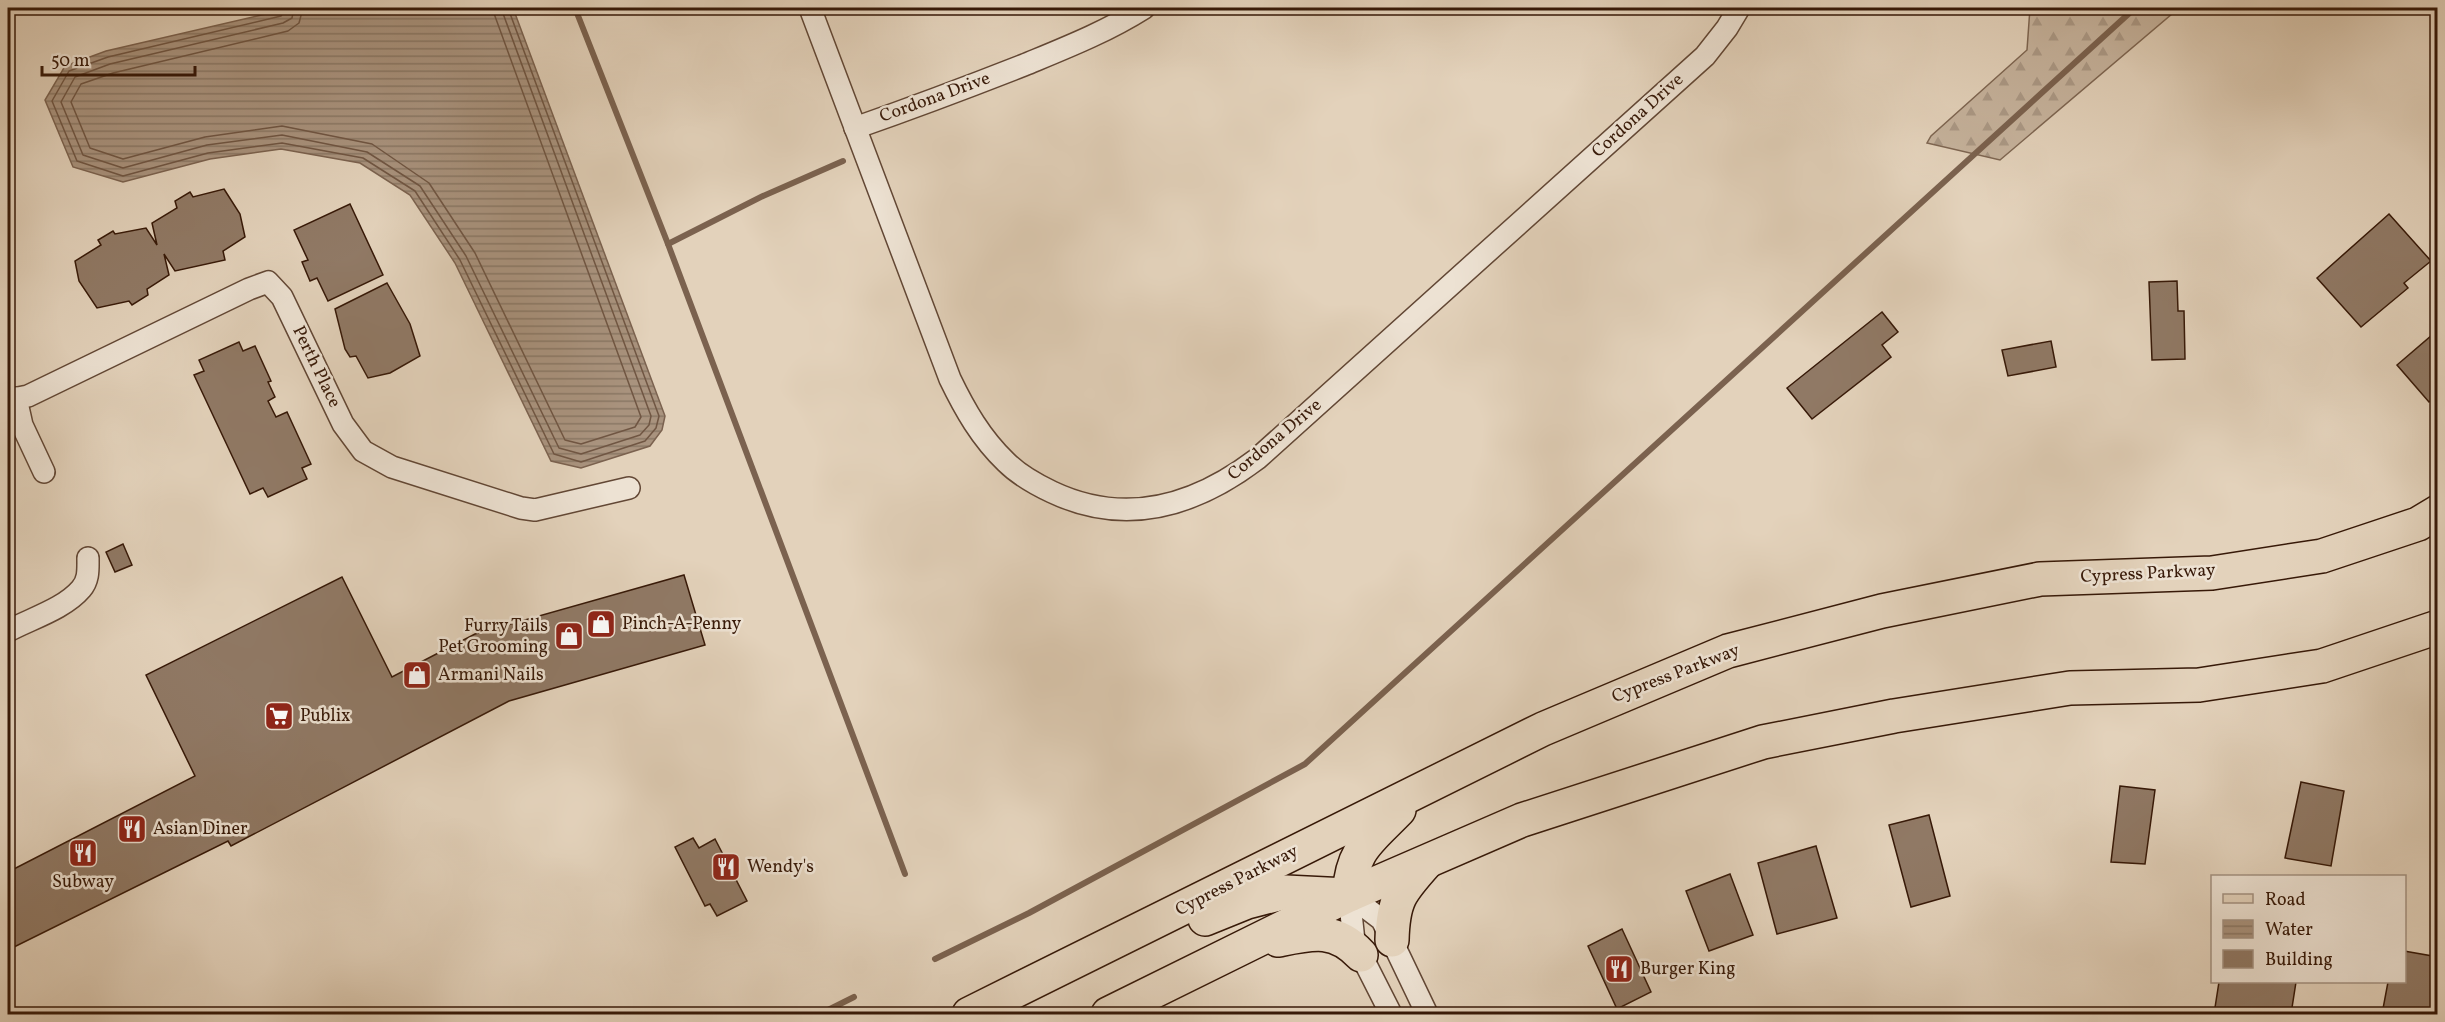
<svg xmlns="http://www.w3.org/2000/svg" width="2445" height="1022" font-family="Vollkorn,serif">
<defs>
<pattern id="forest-firs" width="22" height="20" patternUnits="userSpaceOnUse" patternTransform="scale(1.5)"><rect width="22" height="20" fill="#c6b39d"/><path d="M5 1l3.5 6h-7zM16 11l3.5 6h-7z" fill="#ab9986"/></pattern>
<pattern id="water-rules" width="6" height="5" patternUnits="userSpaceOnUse" patternTransform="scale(1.5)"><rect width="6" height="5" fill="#a9937e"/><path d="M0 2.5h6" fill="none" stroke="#8a7765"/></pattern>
</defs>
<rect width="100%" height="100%" fill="#e3d2bb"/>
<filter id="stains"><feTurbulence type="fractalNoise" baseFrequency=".00333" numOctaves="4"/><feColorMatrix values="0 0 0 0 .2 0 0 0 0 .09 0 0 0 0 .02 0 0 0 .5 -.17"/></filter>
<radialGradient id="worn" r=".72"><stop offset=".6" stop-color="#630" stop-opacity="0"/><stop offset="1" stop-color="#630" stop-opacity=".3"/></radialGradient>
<polygon fill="url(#forest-firs)" stroke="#7e6652" stroke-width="1.5" points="2030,8 2179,8 2000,160 1927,143 1931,136 2027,50"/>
<polygon fill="url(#water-rules)" stroke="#7b624f" stroke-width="1.5" points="292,8 513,8 665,416 662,430 650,446 581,468 551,461 455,263 410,195 360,163 281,149 210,159 123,182 73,167 45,100 65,66 106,51"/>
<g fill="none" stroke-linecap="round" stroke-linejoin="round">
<g stroke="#705643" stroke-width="1.5">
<polyline points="287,8 281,16 108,57 69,71 52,101 77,161 123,176 208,153 282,143 363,158 415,191 460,260 554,454 581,462 645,441 656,428 659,416 508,8"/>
<polyline points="294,8 292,18 283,23 110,64 75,77 61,102 83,155 123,168 207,145 282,135 367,152 420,186 466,256 559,448 581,454 640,435 649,425 651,416 501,8"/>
<polyline points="303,8 299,23 288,31 113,73 81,84 71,102 90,148 123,159 205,137 282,126 372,144 429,183 475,253 565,440 581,444 635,427 641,417 492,8"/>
</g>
<g stroke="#7b624f" stroke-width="6">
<polyline points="575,8 668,244 905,874"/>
<polyline points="668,244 763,196 843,161"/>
<polyline points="935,959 1029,913 1305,764 2135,8"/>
<polyline points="820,1014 854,997"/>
</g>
</g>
<g fill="#907965" stroke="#371908" stroke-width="1.5">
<polygon points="224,189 240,214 245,237 223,251 225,260 175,271 164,254 169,275 147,289 148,295 132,305 129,301 97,308 79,281 75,261 101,245 98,240 113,231 115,234 146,228 157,245 152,223 177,208 175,201 190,192 193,197"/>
<polygon points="350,204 383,275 328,301 317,278 310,281 302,262 308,260 294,230"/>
<polygon points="2389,214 2431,261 2404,283 2408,288 2361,327 2317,278"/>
<polygon points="2177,281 2178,311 2184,311 2185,359 2152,360 2149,282"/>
<polygon points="387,283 410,324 420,356 390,373 368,378 356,356 350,357 345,349 335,309"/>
<polygon points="1882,312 1898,332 1882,345 1891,357 1812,419 1787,388"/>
<polygon points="2438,330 2438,395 2429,402 2397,365"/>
<polygon points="2051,341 2056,367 2008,376 2002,350"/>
<polygon points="239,342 243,351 255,346 271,381 268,382 275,397 268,401 276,417 287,412 311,464 302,468 307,479 268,497 263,488 250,494 194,375 204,371 199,360"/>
<polygon points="123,544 132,565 115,572 106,552"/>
<polygon points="684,575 705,645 509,701 231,846 228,841 8,950 8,872 195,776 146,675 342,577 392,677 475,634"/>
<polygon points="2301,782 2344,791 2331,866 2285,858"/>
<polygon points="2120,786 2155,790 2145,864 2111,862"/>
<polygon points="1929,815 1950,896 1911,907 1889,825"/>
<polygon points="693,838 699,848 715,839 747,901 717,916 710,904 705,906 675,847"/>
<polygon points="1816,846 1837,918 1777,934 1758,863"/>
<polygon points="1730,874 1753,935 1709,951 1686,891"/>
<polygon points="1622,929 1651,992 1617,1009 1588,946"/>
<polygon points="2404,951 2438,957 2438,1014 2382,1014 2388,982 2404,982"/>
<polygon points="2219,982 2296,982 2291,1014 2214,1014"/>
</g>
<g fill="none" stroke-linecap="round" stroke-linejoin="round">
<g stroke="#624735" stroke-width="24">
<g id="street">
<path d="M810,8L950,379C965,410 981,438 1006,462C1019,475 1035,484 1052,492C1126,527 1195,506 1257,459L1705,56L1727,28L1739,8"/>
<path d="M855,128C912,108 968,87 1024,65C1065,48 1106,32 1144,8"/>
<polyline points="16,398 22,425 44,472"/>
<polyline points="8,400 28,396 249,289 268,282 282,297 343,424 363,451 392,467 521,508 535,510 629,488"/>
<path d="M8,631C30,619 64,609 81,589C89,580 88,569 88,558"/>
<polyline points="1349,895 1382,920 1427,1014"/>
<polyline points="1349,895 1354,941 1391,1014"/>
</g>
</g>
<g stroke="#371908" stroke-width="36">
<g id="primary">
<path d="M1349,895C1352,849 1369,841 1399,810"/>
<polyline points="1205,919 1247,902 1286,892 1347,895"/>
<path d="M1278,940C1312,933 1335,927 1361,955"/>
<path d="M1392,940C1393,900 1400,892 1426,863"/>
<polyline points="969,1014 1543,729 1728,651 1882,611 2040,579 2212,573 2322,556 2418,524 2438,512"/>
<polyline points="1108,1014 1349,895 1522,820 1763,742 1894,716 2070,688 2199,685 2322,666 2438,627"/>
</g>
</g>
<use href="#street" stroke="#ede2d3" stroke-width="21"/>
<use href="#primary" stroke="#e3d2bb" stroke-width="33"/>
</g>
<defs>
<g id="shop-square" transform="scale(1.5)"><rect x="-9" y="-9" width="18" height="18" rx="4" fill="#8f2418" stroke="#ede2d3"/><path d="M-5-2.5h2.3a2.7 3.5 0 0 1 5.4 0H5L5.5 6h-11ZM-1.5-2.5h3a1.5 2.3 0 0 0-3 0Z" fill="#fff"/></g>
<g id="supermarket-square" transform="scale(1.5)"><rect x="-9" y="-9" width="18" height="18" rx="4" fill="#8f2418" stroke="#ede2d3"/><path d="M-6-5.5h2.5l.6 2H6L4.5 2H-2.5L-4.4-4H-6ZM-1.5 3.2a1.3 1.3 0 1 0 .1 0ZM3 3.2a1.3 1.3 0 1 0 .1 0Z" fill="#fff"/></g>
<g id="restaurant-square" transform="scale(1.5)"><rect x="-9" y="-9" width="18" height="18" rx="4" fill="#8f2418" stroke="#ede2d3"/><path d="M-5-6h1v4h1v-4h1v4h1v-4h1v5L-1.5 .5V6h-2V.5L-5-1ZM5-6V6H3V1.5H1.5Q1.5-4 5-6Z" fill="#fff"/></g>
</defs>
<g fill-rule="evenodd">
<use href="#shop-square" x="601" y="624"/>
<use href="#shop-square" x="569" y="636"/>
<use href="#shop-square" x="417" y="675"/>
<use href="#supermarket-square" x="279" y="716"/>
<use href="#restaurant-square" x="132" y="829"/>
<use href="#restaurant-square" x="83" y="853"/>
<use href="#restaurant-square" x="726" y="867"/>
<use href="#restaurant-square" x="1619" y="969"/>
</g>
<g text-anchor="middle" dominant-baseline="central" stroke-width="5" stroke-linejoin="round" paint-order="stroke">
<g font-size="18" fill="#371908" stroke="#ede2d3">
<text transform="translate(935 98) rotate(-20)">Cordona Drive</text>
<text transform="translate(1638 116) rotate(-42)">Cordona Drive</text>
<text transform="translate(316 367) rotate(64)">Perth Place</text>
<text transform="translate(1275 440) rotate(-40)">Cordona Drive</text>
<text transform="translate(2148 574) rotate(-3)">Cypress Parkway</text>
<text transform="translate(1676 674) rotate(-21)">Cypress Parkway</text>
<text transform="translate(1237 881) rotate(-27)">Cypress Parkway</text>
</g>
<g font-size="18" fill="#371908" stroke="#ede2d3" text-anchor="start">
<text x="622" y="624">Pinch-A-Penny</text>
<text x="548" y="626" text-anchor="end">Furry Tails<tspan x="548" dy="21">Pet Grooming</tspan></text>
<text x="438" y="675">Armani Nails</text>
<text x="300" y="716">Publix</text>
<text x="153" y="829">Asian Diner</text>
<text x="747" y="867">Wendy's</text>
<text x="83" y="882" text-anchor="middle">Subway</text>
<text x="1640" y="969">Burger King</text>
</g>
</g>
<rect width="2445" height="1022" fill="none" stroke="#e3d2bb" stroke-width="30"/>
<rect x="9" y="9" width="2427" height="1004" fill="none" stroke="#371908" stroke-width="3"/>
<rect x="15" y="15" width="2415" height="992" fill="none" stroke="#371908" stroke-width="1.5"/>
<rect x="2211" y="875" width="195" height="108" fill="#ede2d3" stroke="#a49282" stroke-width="1.5"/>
<rect x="2223" y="894" width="30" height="9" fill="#e3d2bb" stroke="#a49282" stroke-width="1.5"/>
<text x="2265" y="905" font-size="18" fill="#371908">Road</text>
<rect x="2223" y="920" width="30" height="18" fill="url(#water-rules)" stroke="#a49282" stroke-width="1.5"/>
<text x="2265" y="935" font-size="18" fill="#371908">Water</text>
<rect x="2223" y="950" width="30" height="18" fill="#907965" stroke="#a49282" stroke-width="1.5"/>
<text x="2265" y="965" font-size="18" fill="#371908">Building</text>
<path d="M42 66v9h153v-9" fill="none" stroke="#371908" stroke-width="3"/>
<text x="51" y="66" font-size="18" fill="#371908" stroke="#ede2d3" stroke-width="4.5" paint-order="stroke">50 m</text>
<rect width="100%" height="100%" filter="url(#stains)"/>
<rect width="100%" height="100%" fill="url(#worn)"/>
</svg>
